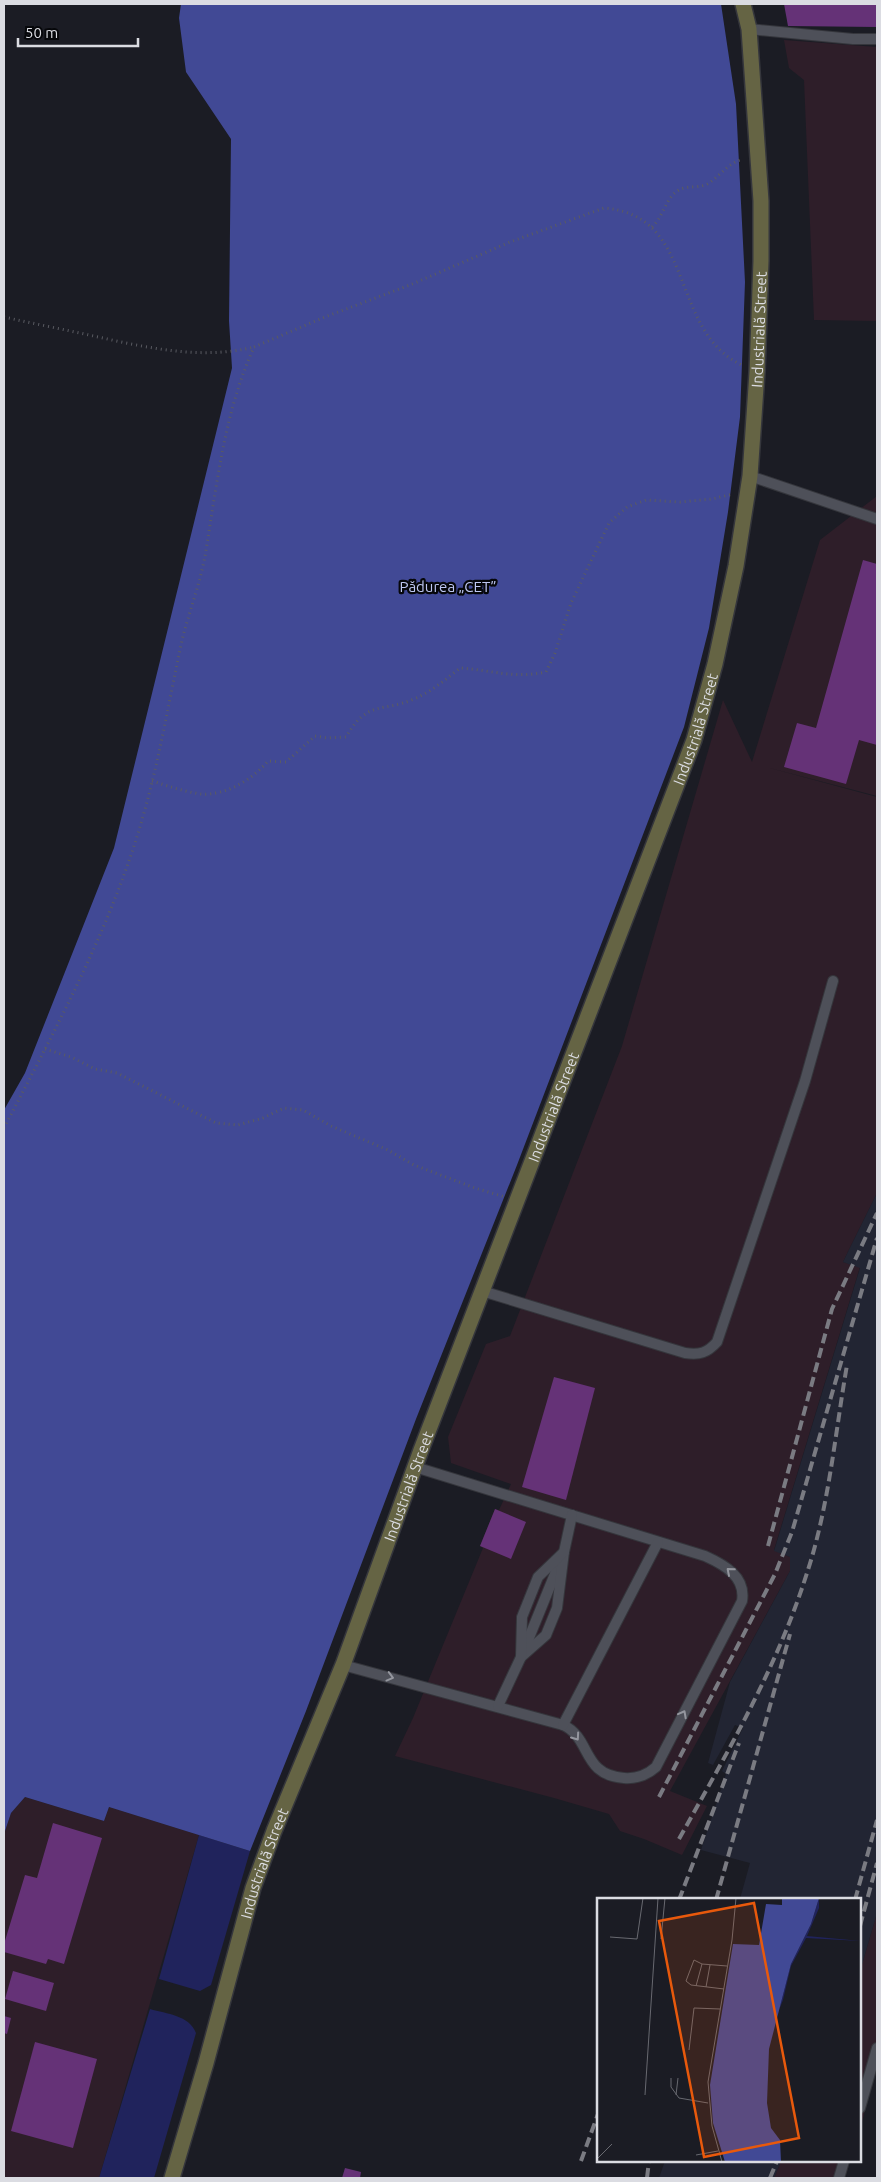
<svg xmlns="http://www.w3.org/2000/svg" width="881" height="2182" font-family="Ubuntu,sans-serif">
<rect width="100%" height="100%" fill="#1b1c24"/>
<g fill="#2e1e29">
<polygon points="784,40 877,47 877,321 814,320 804,80 789,68"/>
<polygon points="877,496 877,796 766,767 877,797 877,1193 843,1262 860,1267 774,1550 790,1557 790,1571 670,1791 707,1806 682,1855 644,1839 620,1831 609,1814 554,1798 395,1756 413,1718 483,1548 480,1546 495,1509 499,1510 511,1484 451,1463 448,1437 486,1344 510,1336 622,1046 723,700 752,762 820,540"/>
<polygon points="25,1797 104,1821 109,1807 199,1835 99,2178 4,2178 4,1834 11,1813"/>
<polygon points="877,1913 877,2067 860,2129 860,1971"/>
<polygon points="781,2161 850,2161 844,2178 774,2178"/>
</g>
<g fill="#222533">
<polygon points="877,1193 877,1913 860,1971 860,1900 740,1899 750,1863 701,1850 726,1774 722,1771 743,1728 735,1725 713,1765 708,1763 730,1682 790,1571 790,1557 774,1551 860,1268 843,1262"/>
<polygon points="665,2161 781,2161 774,2178 659,2178"/>
</g>
<g fill="#20235c">
<polygon points="199,1835 250,1851 211,1985 200,1991 159,1979"/>
<path d="M150,2009C167,2014 189,2015 196,2033L154,2178H99Z"/>
</g>
<polygon fill="#414995" points="181,4 721,4 736,104 745,282 740,417 728,512 709,628 684,727 517,1165 416,1419 306,1711 250,1851 109,1807 104,1821 25,1797 11,1813 4,1834 4,1110 25,1073 114,848 232,368 229,321 231,139 186,72 179,18"/>
<g fill="#653277">
<polygon points="784,4 877,4 877,27 788,26"/>
<polygon points="863,560 877,564 877,745 859,740 846,784 784,767 797,723 816,728"/>
<polygon points="554,1377 595,1388 566,1500 522,1487"/>
<polygon points="495,1509 526,1522 511,1559 480,1546"/>
<polygon points="53,1823 102,1838 64,1964 48,1959 46,1964 4,1952 4,1944 25,1875 37,1878"/>
<polygon points="13,1971 54,1983 46,2011 5,1999"/>
<polygon points="4,2016 11,2018 7,2034 4,2033"/>
<polygon points="35,2042 97,2059 73,2148 11,2131"/>
<polygon points="345,2168 361,2172 360,2178 342,2178"/>
</g>
<g fill="none" stroke-linecap="round" stroke-linejoin="round">
<g stroke="#35363c" stroke-width="12">
<g id="lane">
<polyline points="749,29 853,39 877,39"/>
<polyline points="750,476 877,519"/>
<path d="M482,1291L685,1353C700,1355 707,1353 717,1342L805,1081L833,981"/>
<polyline points="524,1650 559,1564"/>
<polyline points="521,1657 546,1635 557,1608 564,1552"/>
<path d="M343,1665L563,1725C592,1738 581,1775 624,1778C636,1779 647,1775 656,1767L742,1601C746,1577 725,1565 705,1556L415,1467"/>
<polyline points="498,1706 521,1657 522,1617 538,1577 564,1552 572,1515"/>
<polyline points="563,1725 658,1542"/>
<polyline points="860,2108 877,2048"/>
<polyline points="839,2178 844,2161"/>
</g>
</g>
<g stroke="#35363c" stroke-width="18">
<g id="secondary">
<path id="s1" d="M172,2178L206,2063L253,1888L274,1831L343,1665L421,1450L694,740L715,664L736,566L750,476L757,372L761,261V201L749,29L743,4"/>
</g>
</g>
<g stroke="#5a5b62" stroke-width="3" stroke-dasharray="1 4" stroke-linecap="butt">
<path d="M652,227C664,216 665,198 679,190C687,185 701,189 709,183C721,175 728,163 743,159"/>
<path d="M4,317C35,324 67,330 98,337C149,348 202,360 254,347"/>
<path d="M152,781C168,786 185,792 201,794C226,796 253,779 268,761L286,762L315,736L327,738L346,737C368,699 382,713 414,699C431,692 445,680 460,668C492,670 512,679 546,672L555,653L571,603L609,523L627,507L646,500L680,502L712,499L733,494"/>
<polyline points="45,1049 71,1057 95,1069 117,1073 216,1123 238,1125 263,1118 284,1108 303,1110 331,1126 388,1150 414,1165 475,1188 505,1197"/>
<path d="M4,1128C59,1022 118,915 148,798C162,745 171,690 183,636C190,610 200,583 205,556C217,485 224,413 254,347L325,317L410,285L510,242L604,208C698,215 668,333 744,366"/>
</g>
<use href="#lane" stroke="#4e5059" stroke-width="10"/>
<use href="#secondary" stroke="#656444" stroke-width="15"/>
<g stroke="#7a7b82" stroke-width="4" stroke-dasharray="10 5" stroke-linecap="butt">
<polyline points="768,1546 832,1309 877,1213"/>
<polyline points="659,1797 775,1574 792,1532 877,1238"/>
<path d="M679,1839C727,1753 777,1668 807,1573C829,1506 835,1434 847,1365"/>
<polyline points="679,1900 739,1743"/>
<polyline points="716,1900 790,1634"/>
<polyline points="855,1900 877,1820"/>
<polyline points="860,1926 877,1863"/>
<polyline points="581,2161 598,2114"/>
<polyline points="647,2178 649,2161"/>
<polyline points="770,2178 777,2161"/>
</g>
</g>
<defs><path id="oneway-chevron" d="M-2-3.5L2.5 0L-2 3.5" fill="none" stroke-width="1.6" stroke-linecap="round" stroke-linejoin="round" transform="scale(1.25)"/></defs>
<g stroke="#94969e">
<use href="#oneway-chevron" transform="translate(730 1571) rotate(-139)"/>
<use href="#oneway-chevron" transform="translate(390 1677) rotate(15)"/>
<use href="#oneway-chevron" transform="translate(683 1714) rotate(-62)"/>
<use href="#oneway-chevron" transform="translate(576 1737) rotate(55)"/>
</g>
<g text-anchor="middle" dominant-baseline="central" stroke-width="4.5" stroke-linejoin="round" paint-order="stroke">
<g font-size="15" fill="#dbdce2" stroke="#06070a">
<text stroke="none"><textPath href="#s1" startOffset="1948">Industrială Street</textPath></text>
<text stroke="none"><textPath href="#s1" startOffset="1542">Industrială Street</textPath></text>
<text stroke="none"><textPath href="#s1" startOffset="1138">Industrială Street</textPath></text>
<text stroke="none"><textPath href="#s1" startOffset="732">Industrială Street</textPath></text>
<text stroke="none"><textPath href="#s1" startOffset="328">Industrială Street</textPath></text>
</g>
<g font-size="15" fill="#bec7f2" stroke="#06070a">
<text x="448" y="586">Pădurea „CET”</text>
</g>
</g>
<g transform="translate(597 1898)">
<rect width="264" height="264" fill="#1b1c24"/>
<path d="M222,0V10L210,38L264,43L209,40L194,68L186,102L182,112L194,66L214,26Z" fill="#20235c"/>
<path d="M185,0H222L214,26L194,66L172,151L170,205L174,230L183,242L184,264H128L116,225L113,187L136,46L162,47L169,6L185,7Z" fill="#414995"/>
<path fill="none" stroke="#686970" stroke-width="1" d="M13,39L40,41L46,0M64,41L68,0M99,88L105,66M109,89L113,67M127,91L94,87L89,83L97,62L105,66L130,68M92,152L97,110L123,111M74,180V189L82,200L111,205M48,197L61,0M79,197L81,180M99,257L121,253M0,261L15,246M125,264L115,228L111,184L135,42L139,0"/>
<path fill="#e8590c" fill-opacity="0.15" stroke="#e8590c" stroke-width="2.5" d="M157,5L202,240L107,259L62,23Z"/>
<rect width="264" height="264" fill="none" stroke="#dbdce2" stroke-width="2.5"/>
</g>
<rect width="881" height="2182" fill="none" stroke="#dbdce2" stroke-width="10"/>
<path d="M18 38v8h120v-8" fill="none" stroke="#dbdce2" stroke-width="2.5"/>
<text x="25" y="38" font-size="15" fill="#dbdce2" stroke="#06070a" stroke-width="4" paint-order="stroke">50 m</text>
</svg>
